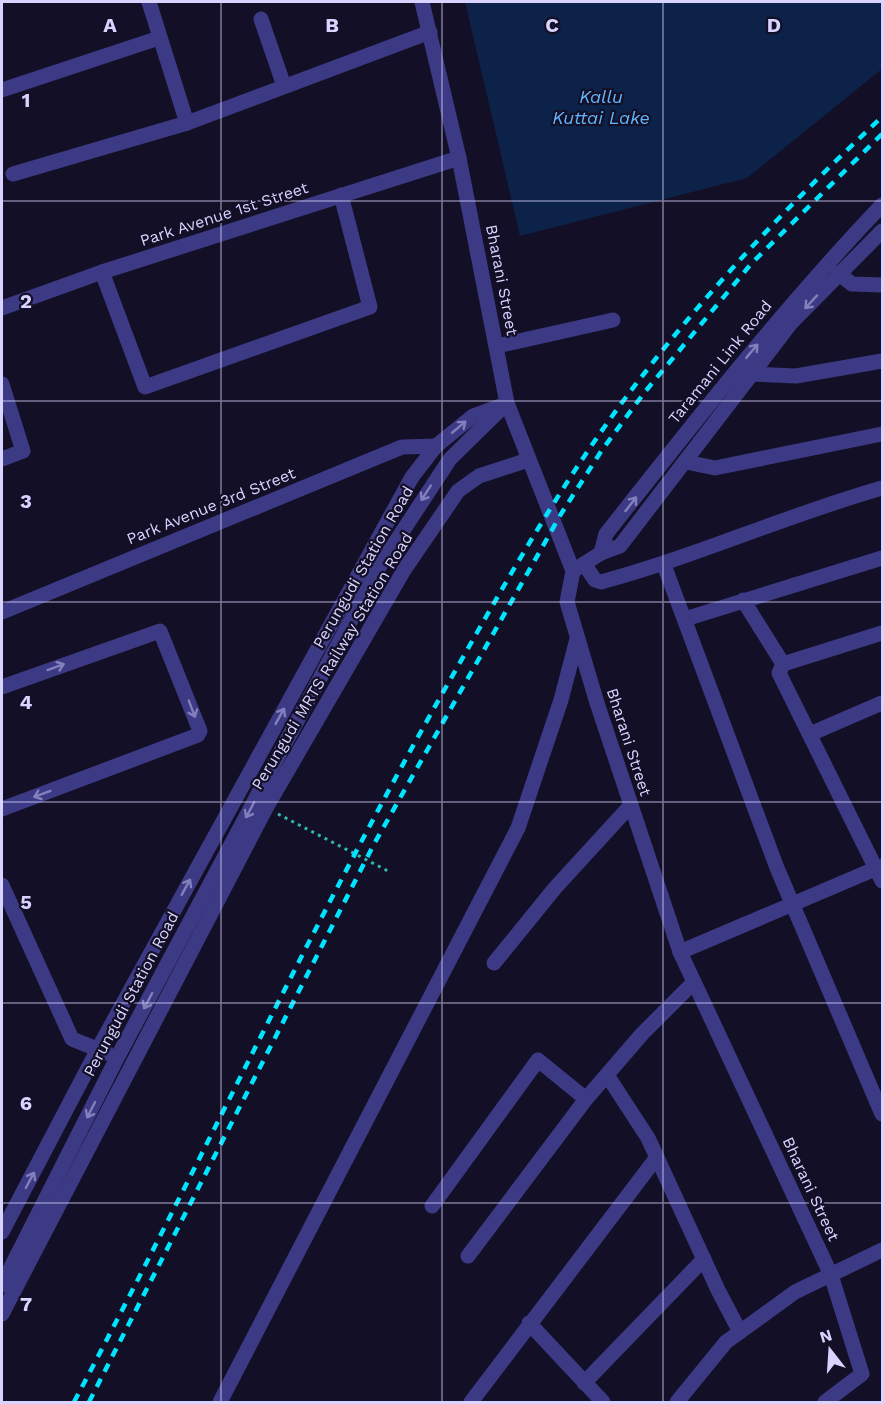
<svg xmlns="http://www.w3.org/2000/svg" width="884" height="1404" font-family="'Work Sans',sans-serif">
<rect width="100%" height="100%" fill="#130f26"/>
<polygon fill="#0c2248" points="465,2 882,2 882,69 747,178 520,236"/>
<g fill="none" stroke-linecap="round" stroke-linejoin="round">
<polyline stroke="#2fb8b0" stroke-width="3" stroke-dasharray="3 4.5" stroke-linecap="butt" points="278,814 388,871"/>
<g stroke="#3d3a85" stroke-width="15">
<polyline points="149,2 187,123"/>
<polyline points="422,2 459,158 507,403 573,571 567,602 597,703 680,952 831,1275 862,1374 825,1402"/>
<polyline points="261,19 284,86"/>
<polyline points="2,90 159,38"/>
<polyline points="13,174 187,123 430,32"/>
<polyline points="102,272 145,387 370,307 341,195"/>
<polyline points="838,273 852,284 882,285"/>
<polyline points="2,308 102,272 459,158"/>
<polyline points="497,346 613,320"/>
<polyline points="751,374 796,376 882,361"/>
<polyline points="2,384 23,451 2,459"/>
<polyline points="686,462 715,468 882,434"/>
<path d="M601,553L606,534C695,421 783,309 882,205"/>
<path d="M584,564L595,580L601,582C697,556 787,515 882,488"/>
<polyline points="664,565 777,868 882,1114"/>
<polyline points="573,571 601,553 620,546 791,323 882,231"/>
<polyline points="743,600 783,664"/>
<polyline points="2,612 402,447 436,446"/>
<polyline points="685,619 882,558"/>
<polyline points="882,633 783,664 779,673 882,881"/>
<polyline points="2,687 160,631 200,731 198,735 2,809"/>
<polyline points="810,734 882,703"/>
<polyline points="2,885 72,1039 107,1053"/>
<polyline points="680,952 882,866"/>
<polyline points="494,963 555,888 631,805"/>
<polyline points="607,1075 648,1138 718,1290 740,1332"/>
<polyline points="432,1206 538,1060 586,1099"/>
<polyline points="2,1232 98,1049 412,477 436,446 473,416 503,405"/>
<polyline points="468,1256 586,1099 642,1034 694,982"/>
<polyline points="2,1285 117,1058 381,564 450,459 507,403"/>
<polyline points="2,1314 266,808 404,570 458,491 479,476 528,460"/>
<polyline points="529,1323 603,1402"/>
<polyline points="584,1383 704,1259"/>
<polyline points="220,1402 518,828 561,700 577,639"/>
<polyline points="471,1402 657,1157"/>
<polyline points="677,1402 726,1342 795,1292 882,1250"/>
</g>
<g stroke="#00e5ff" stroke-width="4.5" stroke-dasharray="9 8" stroke-linecap="butt">
<path d="M74,1402C200,1165 313,921 446,687C507,580 567,472 643,375C715,282 796,197 882,117"/>
<polyline points="89,1402 374,844 561,514 602,450 644,393 751,264 882,134"/>
</g>
</g>
<defs><path id="oneway-shaft" d="M-6 0H5M1.5-3L5.5 0L1.5 3" fill="none" stroke-width="1.6" stroke-linecap="round" stroke-linejoin="round" transform="scale(1.5)"/></defs>
<g stroke="#837fbc">
<use href="#oneway-shaft" transform="translate(811 302) rotate(133)"/>
<use href="#oneway-shaft" transform="translate(752 351) rotate(-50)"/>
<use href="#oneway-shaft" transform="translate(459 427) rotate(-40)"/>
<use href="#oneway-shaft" transform="translate(426 493) rotate(123)"/>
<use href="#oneway-shaft" transform="translate(631 504) rotate(-52)"/>
<use href="#oneway-shaft" transform="translate(56 667) rotate(-20)"/>
<use href="#oneway-shaft" transform="translate(192 709) rotate(69)"/>
<use href="#oneway-shaft" transform="translate(280 716) rotate(-61)"/>
<use href="#oneway-shaft" transform="translate(42 794) rotate(159)"/>
<use href="#oneway-shaft" transform="translate(250 810) rotate(118)"/>
<use href="#oneway-shaft" transform="translate(186 887) rotate(-61)"/>
<use href="#oneway-shaft" transform="translate(148 1001) rotate(118)"/>
<use href="#oneway-shaft" transform="translate(91 1110) rotate(117)"/>
<use href="#oneway-shaft" transform="translate(30 1180) rotate(-62)"/>
</g>
<path fill="none" stroke="#d9d4ff" stroke-width="1.5" stroke-opacity="0.55" d="M221,2V1402M442,2V1402M663,2V1402M2,201H882M2,401H882M2,602H882M2,802H882M2,1003H882M2,1203H882"/>
<g text-anchor="middle" dominant-baseline="central" stroke-width="4.5" stroke-linejoin="round" paint-order="stroke">
<g font-size="16" fill="#d9d4ff" stroke="#130f26">
<text transform="translate(224 214) rotate(-18)">Park Avenue 1st Street</text>
<text transform="translate(502 280) rotate(79)">Bharani Street</text>
<text transform="translate(720 362) rotate(-51)">Taramani Link Road</text>
<text transform="translate(211 506) rotate(-22)">Park Avenue 3rd Street</text>
<text transform="translate(363 567) rotate(-60)">Perungudi Station Road</text>
<text transform="translate(332 661) rotate(-59)">Perungudi MRTS Railway Station Road</text>
<text transform="translate(629 742) rotate(72)">Bharani Street</text>
<text transform="translate(131 994) rotate(-62)">Perungudi Station Road</text>
<text transform="translate(811 1189) rotate(65)">Bharani Street</text>
</g>
<g font-size="18" font-style="italic" fill="#62b6ff" stroke="#130f26">
<text x="601" y="96">Kallu<tspan x="601" dy="21">Kuttai Lake</tspan></text>
</g>
</g>
<g font-size="20" text-anchor="middle" font-weight="bold" fill="#d9d4ff" stroke="#130f26" stroke-width="4.5" stroke-linejoin="round" paint-order="stroke">
<text x="110" y="32">A</text>
<text x="332" y="32">B</text>
<text x="552" y="32">C</text>
<text x="774" y="32">D</text>
<text x="26" y="107">1</text>
<text x="26" y="308">2</text>
<text x="26" y="508">3</text>
<text x="26" y="709">4</text>
<text x="26" y="909">5</text>
<text x="26" y="1110">6</text>
<text x="26" y="1311">7</text>
</g>
<rect width="884" height="1404" fill="none" stroke="#d9d4ff" stroke-width="6"/>
<g transform="translate(830 1350) rotate(343)" stroke="#130f26" stroke-width="4.5" paint-order="stroke">
<path d="M0-4.5L10 22L0 15L-10 22Z" fill="#d9d4ff"/>
<text y="-9" font-size="16" font-weight="bold" text-anchor="middle" fill="#d9d4ff">N</text>
</g>
</svg>
